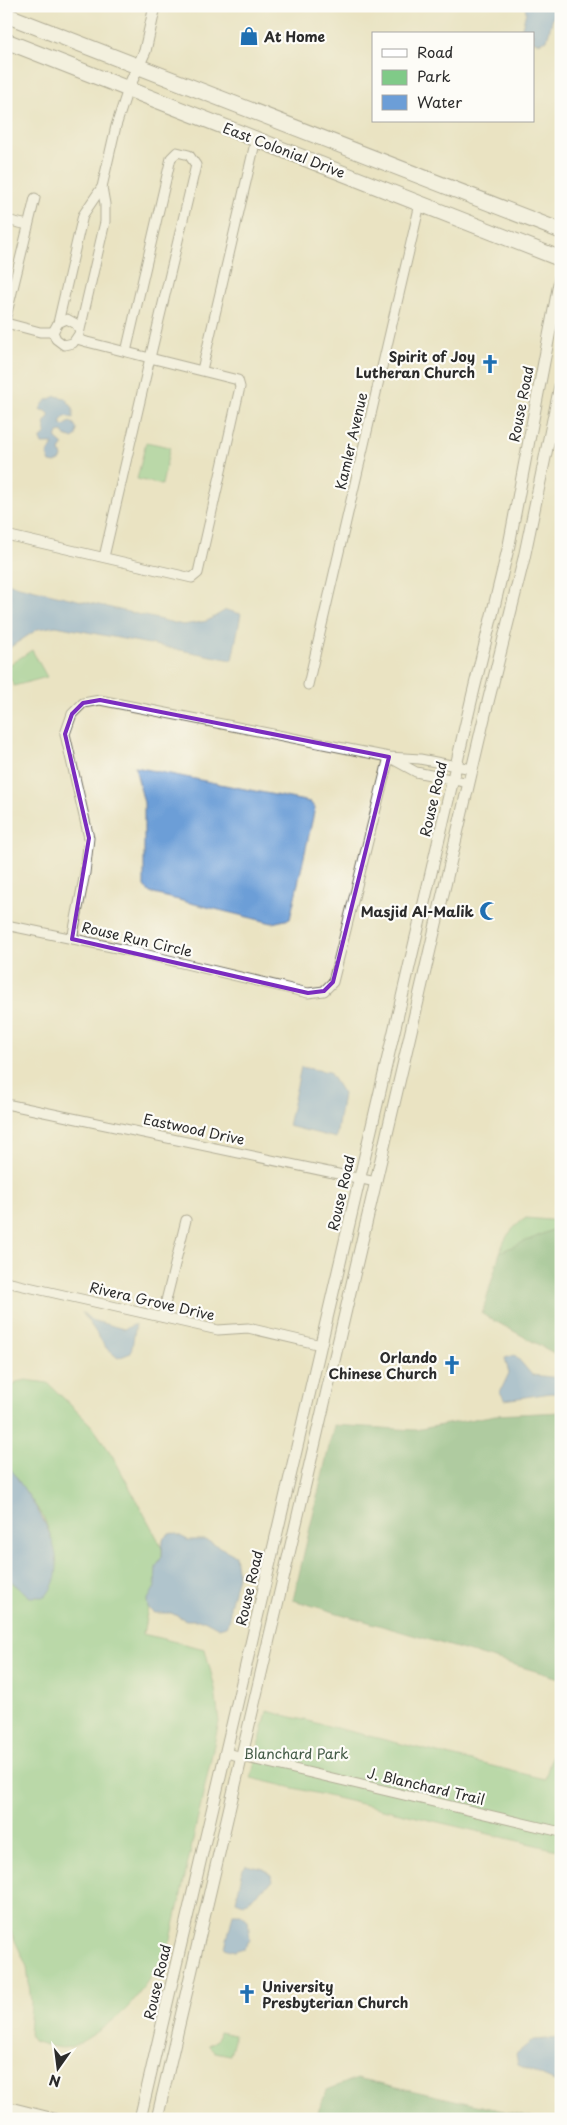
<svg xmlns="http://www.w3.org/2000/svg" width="567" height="2125" font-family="'Playpen Sans',sans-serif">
<rect width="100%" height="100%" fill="#fdfcf7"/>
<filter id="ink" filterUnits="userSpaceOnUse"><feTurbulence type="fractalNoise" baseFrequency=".02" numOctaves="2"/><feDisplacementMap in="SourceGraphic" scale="10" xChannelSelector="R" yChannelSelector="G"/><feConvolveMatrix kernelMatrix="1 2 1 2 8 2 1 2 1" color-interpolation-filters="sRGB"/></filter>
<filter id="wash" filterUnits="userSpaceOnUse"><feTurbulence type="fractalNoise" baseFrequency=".0096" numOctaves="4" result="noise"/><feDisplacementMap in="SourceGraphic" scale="20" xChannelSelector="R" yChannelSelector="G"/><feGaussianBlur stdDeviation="1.12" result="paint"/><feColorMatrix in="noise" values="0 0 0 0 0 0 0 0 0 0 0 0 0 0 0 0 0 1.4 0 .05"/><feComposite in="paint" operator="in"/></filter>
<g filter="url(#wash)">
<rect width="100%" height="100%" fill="#eae3c2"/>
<g fill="#80ca88" stroke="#567a5a">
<polygon points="146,442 170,447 162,485 137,479"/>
<polygon points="32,650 47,677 14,686 6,671 6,667"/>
<path d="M526,1218L561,1221V1332L497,1268C501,1245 505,1232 526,1218Z"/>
<path d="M26,1380L48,1383L92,1426L112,1455L162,1547V1556L156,1568L155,1587L147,1601L148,1608L143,1634L205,1649L215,1688L219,1722L171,1940C162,1959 144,1989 130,2005C121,2016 84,2043 70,2047C58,2050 44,2044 33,2041L29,2035L31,2003L27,1967L6,1921V1623L8,1619L6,1577L30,1597L57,1565L51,1537L44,1518L6,1463V1386L15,1385L16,1382Z"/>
<polygon points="267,1711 545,1779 561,1722 561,1851 251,1778"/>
<polygon points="219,2032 235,2035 230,2055 215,2052 208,2045 217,2040"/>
</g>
<g fill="#68ae74" stroke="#4a6c50">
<polygon points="552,1230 561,1230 561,1357 482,1314 500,1252"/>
<polygon points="561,1412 561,1680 559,1678 293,1600 334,1425 415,1430 495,1415"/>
<polygon points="357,2078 539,2119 315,2119 327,2090"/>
</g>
<g fill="#6c9ed7" stroke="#4c6481">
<polygon points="525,6 548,6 554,13 547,40 538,43 533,41 533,34 523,34 521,31 526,12"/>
<path d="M56,396L65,398L73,408V418L65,416L60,422L64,426L70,422L74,424L77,429L76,436L73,439L65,436L63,432L58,433L56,439L63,445L60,451L62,457L60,461L55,463L50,462L47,455L53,444H42L40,439L46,434L44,423L50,415L46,411L40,410C43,401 48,399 56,396Z"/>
<polygon points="6,583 183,625 207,621 226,610 241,614 232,660 56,626 38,629 6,650"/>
<polygon points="135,767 310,802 315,808 290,919 272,923 150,893 144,886 144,803"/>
<polygon points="301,1067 329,1072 343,1094 336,1138 288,1126"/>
<polygon points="82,1312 91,1320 124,1329 136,1324 131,1353 118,1358 107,1349"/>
<polygon points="515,1355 532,1375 561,1378 561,1394 551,1393 505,1400 500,1392 509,1373 505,1358"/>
<path d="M6,1463C13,1471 18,1480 24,1489C43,1517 74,1565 45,1597H30L6,1577Z"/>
<polygon points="174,1533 188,1540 206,1540 235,1555 238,1576 230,1606 230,1619 226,1626 219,1628 204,1620 186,1620 171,1613 155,1613 148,1608 147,1601 155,1587 156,1568 162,1556 163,1539 168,1534"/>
<polygon points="246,1865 264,1869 271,1875 272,1882 243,1904 236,1901 243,1869"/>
<polygon points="233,1914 241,1914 248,1920 250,1940 244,1948 234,1951 225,1948"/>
<polygon points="561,2038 561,2084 518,2065 516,2054 533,2040"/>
</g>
</g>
<g filter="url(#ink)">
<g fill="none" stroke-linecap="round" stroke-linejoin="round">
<g stroke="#6e6b60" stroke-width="11">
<g id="minor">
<polyline points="6,220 28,225"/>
<polyline points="6,317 35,198"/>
<polyline points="6,323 40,332 53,332"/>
<polyline points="58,323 83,215 102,187"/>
<polyline points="79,329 76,324 67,319 58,323 53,332 56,339 64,345 73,343 79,334 105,222 105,204 102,187 116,126 128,89"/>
<polyline points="77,339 87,342 150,358 196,165 189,155 177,152 171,158 126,352"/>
<polyline points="202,370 256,139"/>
<polyline points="6,535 192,578 198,573 240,387 238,380 150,358 104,557"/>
<polyline points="308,685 420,204"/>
<polyline points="394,760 416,772 469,783"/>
<polyline points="6,925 131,951 308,993 324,991 333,982 389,757"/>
<polyline points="72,939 85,873 89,838 65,734 72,714 83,703 100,700 389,757 420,759 472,769"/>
<polyline points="6,1104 376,1182"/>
<polyline points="6,1282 218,1330 248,1328 321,1345"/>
<polyline points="162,1317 186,1220"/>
<polyline points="226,1753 561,1832"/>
</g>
</g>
<g stroke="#6e6b60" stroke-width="13">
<g id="tertiary">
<polyline points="128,89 145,51 155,6"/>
<polyline points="6,2107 54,2119"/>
<polyline points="140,2119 473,693 509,545 561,273"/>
<polyline points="157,2119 485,714 524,558 561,381"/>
</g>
</g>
<g stroke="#6e6b60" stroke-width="17">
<g id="trunk">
<polyline points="6,15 561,231"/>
<polyline points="6,41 561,259"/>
</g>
</g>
<use href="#minor" stroke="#fff" stroke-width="9"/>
<use href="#tertiary" stroke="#fff" stroke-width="11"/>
<use href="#trunk" stroke="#fff" stroke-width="15"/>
</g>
</g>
<path d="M0 0H567V2125H0ZM100,700L389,757L333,982L324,991L308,993L72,939L89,838L65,734L72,714L83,703Z" fill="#eae3c2" fill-opacity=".55" fill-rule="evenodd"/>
<path fill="none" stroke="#7b2cbf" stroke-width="4" stroke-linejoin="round" d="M100,700L389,757L333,982L324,991L308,993L72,939L89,838L65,734L72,714L83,703Z"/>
<defs>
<g id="shop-bare" transform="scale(1.5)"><path d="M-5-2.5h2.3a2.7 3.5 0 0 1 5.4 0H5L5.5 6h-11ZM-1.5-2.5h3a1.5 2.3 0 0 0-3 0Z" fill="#1f6fb2" stroke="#fdfcf7" stroke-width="2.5" paint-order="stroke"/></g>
<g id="church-bare" transform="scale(1.5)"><path d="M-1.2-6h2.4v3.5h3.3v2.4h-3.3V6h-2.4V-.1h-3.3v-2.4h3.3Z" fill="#1f6fb2" stroke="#fdfcf7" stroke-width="2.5" paint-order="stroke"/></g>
<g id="mosque-bare" transform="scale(1.5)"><path d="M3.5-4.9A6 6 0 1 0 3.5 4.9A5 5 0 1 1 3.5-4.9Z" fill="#1f6fb2" stroke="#fdfcf7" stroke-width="2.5" paint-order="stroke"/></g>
</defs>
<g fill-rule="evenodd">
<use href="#shop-bare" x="249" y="36"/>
<use href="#church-bare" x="490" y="364"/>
<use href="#mosque-bare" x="489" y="911"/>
<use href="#church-bare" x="452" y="1365"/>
<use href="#church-bare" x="247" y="1994"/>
</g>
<g text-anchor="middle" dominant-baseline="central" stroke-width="4.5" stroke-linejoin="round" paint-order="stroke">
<g font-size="14" font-weight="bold" fill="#2b2b2b" stroke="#fdfcf7" text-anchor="end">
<text x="264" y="36" text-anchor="start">At Home</text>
<text x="475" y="356">Spirit of Joy<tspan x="475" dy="16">Lutheran Church</tspan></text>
<text x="474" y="911">Masjid Al-Malik</text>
<text x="437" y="1357">Orlando<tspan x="437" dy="16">Chinese Church</tspan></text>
<text x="262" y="1986" text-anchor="start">University<tspan x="262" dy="16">Presbyterian Church</tspan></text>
</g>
<g font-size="14" fill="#2b2b2b" stroke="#fdfcf7">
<text transform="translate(284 150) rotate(21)">East Colonial Drive</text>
<text transform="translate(521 404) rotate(-79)">Rouse Road</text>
<text transform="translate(351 441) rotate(-77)">Kamler Avenue</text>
<text transform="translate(433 799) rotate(-77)">Rouse Road</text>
<text transform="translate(137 939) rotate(13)">Rouse Run Circle</text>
<text transform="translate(194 1129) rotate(12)">Eastwood Drive</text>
<text transform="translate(341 1193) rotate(-77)">Rouse Road</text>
<text transform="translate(152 1301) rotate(13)">Rivera Grove Drive</text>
<text transform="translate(249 1588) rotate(-77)">Rouse Road</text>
<text transform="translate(426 1786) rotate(13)">J. Blanchard Trail</text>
<text transform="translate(157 1982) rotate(-77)">Rouse Road</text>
</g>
<g font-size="14" fill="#445b47" stroke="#fdfcf7">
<text x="296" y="1753">Blanchard Park</text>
</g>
</g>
<rect width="567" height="2125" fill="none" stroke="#fdfcf7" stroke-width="25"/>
<rect x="372" y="32" width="162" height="90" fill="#fdfcf7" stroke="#a9a8a5"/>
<rect x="382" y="49" width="25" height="8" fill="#ffffff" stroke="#a9a8a5"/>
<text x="417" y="58" font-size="15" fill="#2b2b2b">Road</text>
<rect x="382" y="70" width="25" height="15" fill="#80ca88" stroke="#a9a8a5"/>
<text x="417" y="82" font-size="15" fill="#2b2b2b">Park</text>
<rect x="382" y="95" width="25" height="15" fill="#6c9ed7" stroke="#a9a8a5"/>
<text x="417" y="108" font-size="15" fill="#2b2b2b">Water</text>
<g transform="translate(58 2068) rotate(194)" stroke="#fdfcf7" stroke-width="4" paint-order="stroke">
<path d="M0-4L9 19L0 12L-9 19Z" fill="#2b2b2b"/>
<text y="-8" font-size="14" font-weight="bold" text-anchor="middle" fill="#2b2b2b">N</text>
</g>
</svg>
